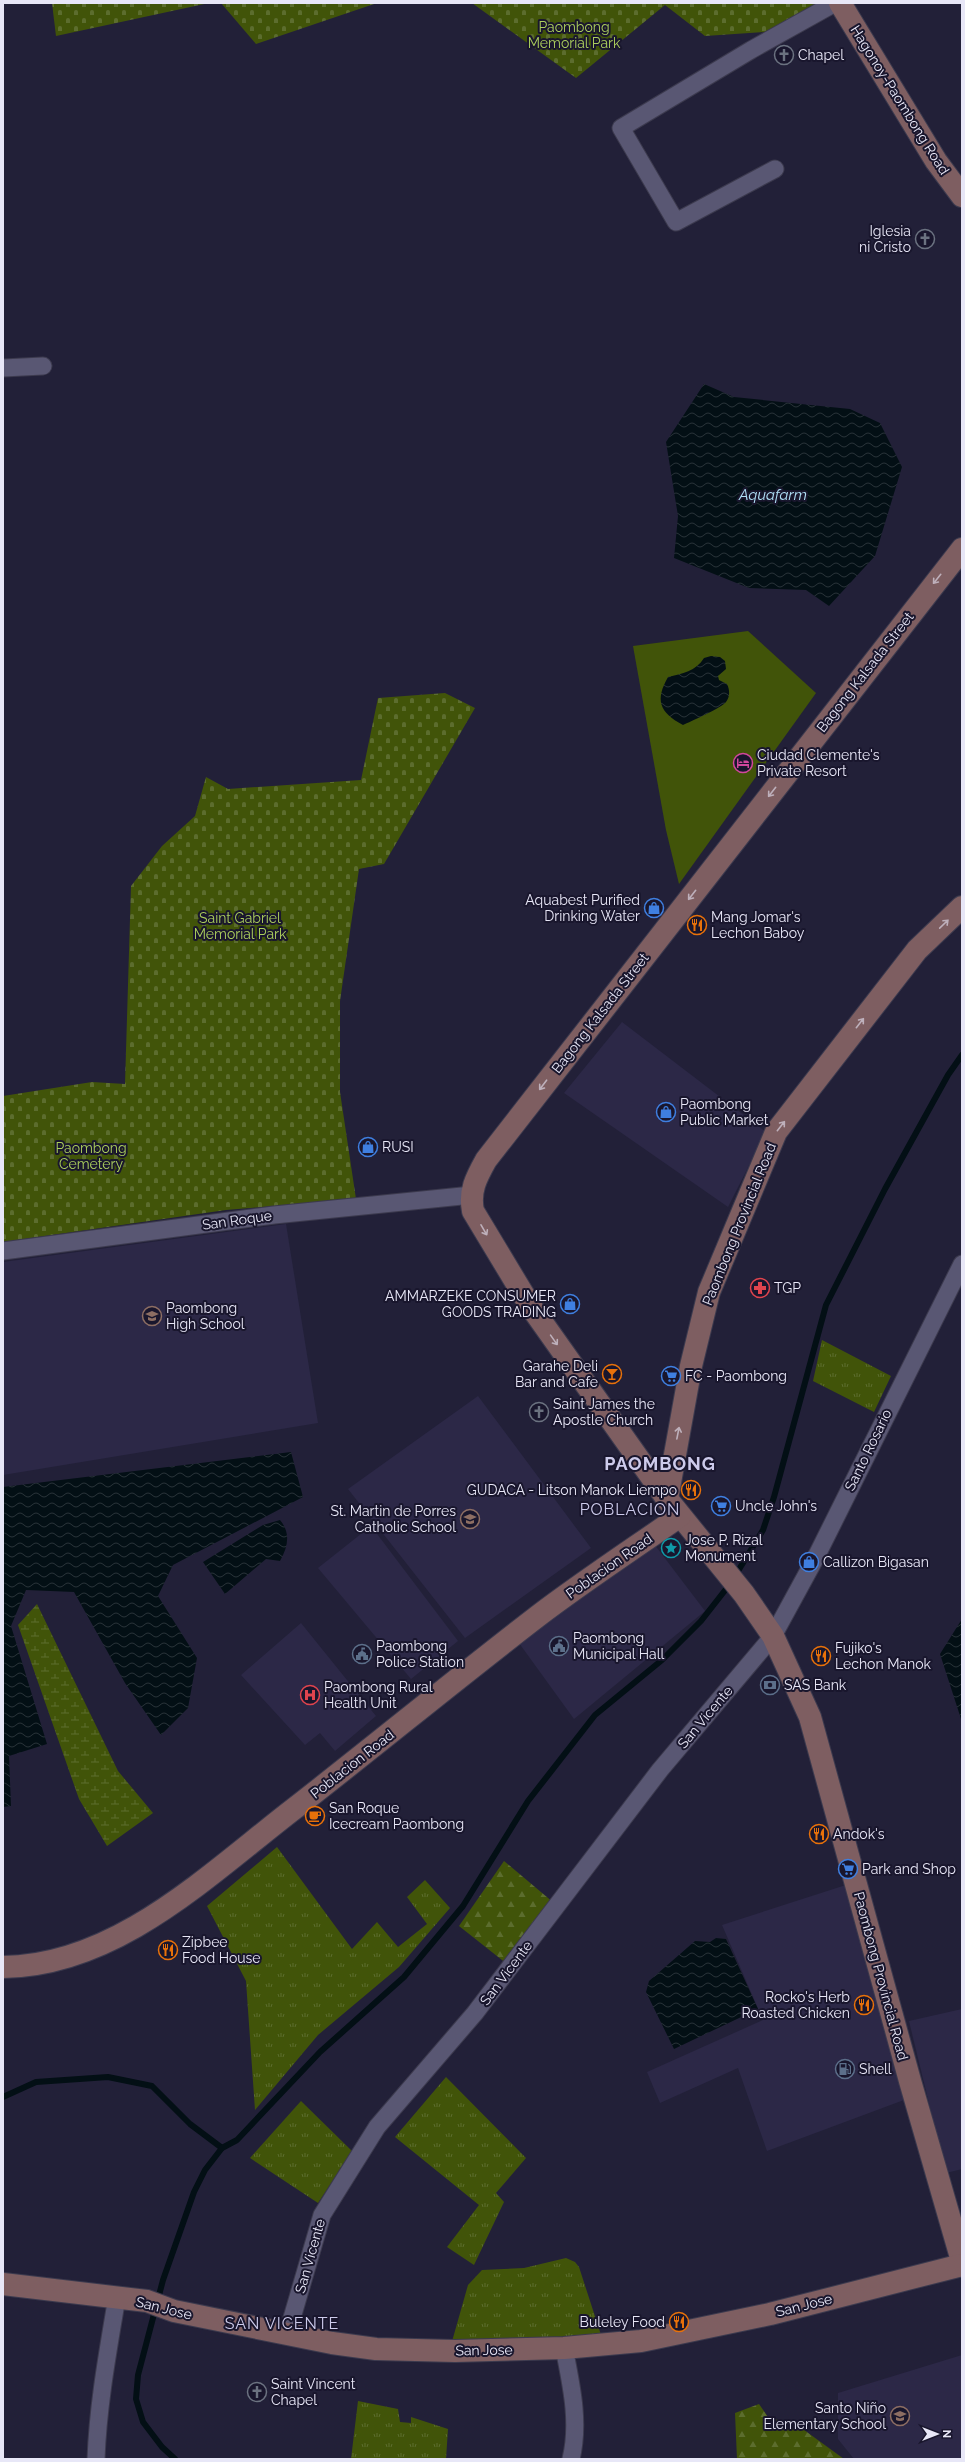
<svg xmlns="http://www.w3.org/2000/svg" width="965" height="2462" font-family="Raleway,sans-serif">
<defs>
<pattern id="grass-tufts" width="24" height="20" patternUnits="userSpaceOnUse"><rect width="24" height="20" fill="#415409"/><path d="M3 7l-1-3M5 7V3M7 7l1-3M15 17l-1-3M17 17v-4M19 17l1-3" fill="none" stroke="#5c6d2e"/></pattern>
<pattern id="forest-firs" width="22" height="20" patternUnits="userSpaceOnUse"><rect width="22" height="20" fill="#415409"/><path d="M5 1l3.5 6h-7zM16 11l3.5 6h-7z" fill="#5c6d2e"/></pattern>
<pattern id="wetland-marsh" width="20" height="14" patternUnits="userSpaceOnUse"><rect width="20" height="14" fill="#415409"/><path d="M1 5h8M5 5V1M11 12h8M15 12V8" fill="none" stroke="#5c6d2e"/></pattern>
<pattern id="cemetery-stones" width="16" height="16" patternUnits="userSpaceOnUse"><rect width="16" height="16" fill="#415409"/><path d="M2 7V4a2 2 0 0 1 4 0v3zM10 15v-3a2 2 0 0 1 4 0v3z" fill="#5c6d2e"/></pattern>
<pattern id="water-waves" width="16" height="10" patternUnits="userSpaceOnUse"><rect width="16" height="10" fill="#030f15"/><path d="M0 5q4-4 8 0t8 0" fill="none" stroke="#283238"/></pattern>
</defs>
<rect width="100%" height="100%" fill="#222038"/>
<g fill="#2c2847">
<polygon points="622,1022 766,1132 728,1207 564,1093"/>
<polygon points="286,1224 318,1423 3,1475 3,1262"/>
<polygon points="478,1396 591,1548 465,1638 348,1489"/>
<polygon points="371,1526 458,1641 411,1679 318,1568"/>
<polygon points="651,1540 705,1611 574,1719 519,1643"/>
<polygon points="301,1623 376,1716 335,1751 320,1733 305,1745 241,1675"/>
<polygon points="849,1884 904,2100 767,2151 738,2068 660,2103 647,2072 763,2020 722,1925"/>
<polygon points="962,2009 962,2169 946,2173 909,2021"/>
<polygon points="962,2355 962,2459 854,2459 838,2439 838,2393"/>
</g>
<g fill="url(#grass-tufts)">
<polygon points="822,1340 891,1376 874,1412 813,1381"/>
<polygon points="277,1847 352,1949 377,1922 398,1947 427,1924 407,1897 425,1880 450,1908 399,1967 318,2035 255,2110 246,1981 207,1906"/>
<polygon points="446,2077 526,2158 496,2193 504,2202 474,2265 447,2247 479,2205 395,2137"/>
<polygon points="301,2101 352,2151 318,2203 250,2158"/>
<polygon points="566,2258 575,2262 579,2267 603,2341 451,2345 468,2285 482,2270 524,2268"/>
<polygon points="358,2401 398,2409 400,2422 411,2423 411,2417 448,2429 446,2459 351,2459"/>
</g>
<g fill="url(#forest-firs)">
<polygon points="504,1861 554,1903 507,1964 459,1926"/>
<polygon points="759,2404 768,2417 800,2427 844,2459 737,2459 735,2413"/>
</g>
<polygon fill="url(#wetland-marsh)" points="37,1604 118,1771 153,1813 107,1846 79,1799 18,1625"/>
<g fill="url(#cemetery-stones)">
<polygon points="52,3 209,3 56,36"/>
<polygon points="221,3 377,3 256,44"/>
<polygon points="472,3 819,3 765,32 705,36 665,5 576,78"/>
<polygon points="445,693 475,708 384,864 359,869 340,1001 340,1092 356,1199 226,1210 3,1242 3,1096 92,1082 125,1084 131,886 162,846 195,816 206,777 228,789 361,780 378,698"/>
</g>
<polygon fill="#415409" points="748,631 816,693 679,884 666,830 633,646"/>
<g fill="url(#water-waves)">
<polygon points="704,384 734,397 850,409 880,423 902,467 875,556 829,606 806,590 749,588 674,558 678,516 666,442"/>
<path d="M711,656L720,657L725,661L726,669L718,676L719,680L727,684C730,690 730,697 726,702C723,707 690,722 683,725C659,712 655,700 668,677C682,674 696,671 704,658Z"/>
<polygon points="291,1452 303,1497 173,1565 158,1596 197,1658 188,1708 161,1735 125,1683 74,1592 26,1590 11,1626 47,1744 9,1756 11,1806 3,1807 3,1487"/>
<path d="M280,1520C291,1533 288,1547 280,1561L266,1559L225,1594L203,1562L263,1525Z"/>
<polygon points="962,1619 962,1722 940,1654"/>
<polygon points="716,1938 726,1939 758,2009 674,2049 646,1992 649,1981 695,1941 710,1942"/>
</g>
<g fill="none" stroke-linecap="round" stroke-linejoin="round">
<g stroke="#030f15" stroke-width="6">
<polyline points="735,1576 763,1530 774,1497 826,1305 885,1189 948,1075 962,1055"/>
<polyline points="3,2097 36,2082 108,2077 152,2086 190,2124 222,2148"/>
<polyline points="175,2459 162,2447 143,2422 136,2399 138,2375 163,2280 194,2192 205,2170 222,2148 237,2140 320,2052 404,1977 463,1906 528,1801 595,1715 662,1660 701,1621 730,1584"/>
</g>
<g stroke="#3c3a4e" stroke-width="19">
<g id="street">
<polyline points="775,169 676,222 621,128 751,50 835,3"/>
<polyline points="3,368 43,366"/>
<polyline points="3,1251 274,1215 472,1195"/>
<polyline points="287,2335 322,2215 377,2127 475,2013 660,1770 773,1636 815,1559 962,1264"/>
<path d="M564,2348C571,2384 580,2422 571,2459"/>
<path d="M96,2459C98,2404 108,2351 117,2297"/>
</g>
</g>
<g stroke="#3c3a4e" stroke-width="24">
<g id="secondary">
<polyline points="840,3 936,161 962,196"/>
<path d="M962,549L486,1160C476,1178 469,1191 473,1211L529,1304L667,1499L744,1594L773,1636L810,1717L910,2081L962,2261"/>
<polyline points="667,1499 691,1366 709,1292 776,1132 917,950 962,907"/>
<path d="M3,1967C117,1966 209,1874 295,1808C376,1745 456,1679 538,1616C584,1581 633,1549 680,1516"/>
<polyline points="3,2284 147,2301 174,2311 332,2343 376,2349 455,2351 564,2348 641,2341 770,2314 962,2265"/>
</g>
</g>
<use href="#street" stroke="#595773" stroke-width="17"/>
<use href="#secondary" stroke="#7e5e61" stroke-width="22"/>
</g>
<defs><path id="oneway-shaft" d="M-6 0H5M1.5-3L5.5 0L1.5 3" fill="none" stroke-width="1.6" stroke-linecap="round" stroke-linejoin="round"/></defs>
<g stroke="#beb0bb">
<use href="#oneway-shaft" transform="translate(937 579) rotate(129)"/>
<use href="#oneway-shaft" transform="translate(772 792) rotate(128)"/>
<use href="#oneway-shaft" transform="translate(692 895) rotate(128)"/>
<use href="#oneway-shaft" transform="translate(944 924) rotate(-44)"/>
<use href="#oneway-shaft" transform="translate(860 1023) rotate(-52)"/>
<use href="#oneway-shaft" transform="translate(543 1085) rotate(127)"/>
<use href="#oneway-shaft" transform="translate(781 1126) rotate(-52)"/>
<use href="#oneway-shaft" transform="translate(484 1230) rotate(60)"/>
<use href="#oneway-shaft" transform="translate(554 1340) rotate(55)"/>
<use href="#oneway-shaft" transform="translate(678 1433) rotate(-79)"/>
</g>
<defs>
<g id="church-ring" transform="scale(1)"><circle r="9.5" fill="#19162d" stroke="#6b7280" stroke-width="1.5"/><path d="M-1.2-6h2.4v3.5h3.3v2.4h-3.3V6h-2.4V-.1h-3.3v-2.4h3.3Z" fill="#6b7280"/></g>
<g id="hotel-ring" transform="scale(1)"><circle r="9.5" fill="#19162d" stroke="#d1479c" stroke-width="1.5"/><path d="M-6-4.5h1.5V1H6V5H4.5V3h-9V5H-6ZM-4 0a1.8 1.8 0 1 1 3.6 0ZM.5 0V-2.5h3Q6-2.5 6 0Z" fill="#d1479c"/></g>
<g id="shop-ring" transform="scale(1)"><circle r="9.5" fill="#19162d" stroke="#3f7fe0" stroke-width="1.5"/><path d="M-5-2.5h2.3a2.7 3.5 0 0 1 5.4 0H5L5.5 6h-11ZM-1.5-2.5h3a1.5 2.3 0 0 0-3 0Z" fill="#3f7fe0"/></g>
<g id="restaurant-ring" transform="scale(1)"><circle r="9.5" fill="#19162d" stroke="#e8710a" stroke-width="1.5"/><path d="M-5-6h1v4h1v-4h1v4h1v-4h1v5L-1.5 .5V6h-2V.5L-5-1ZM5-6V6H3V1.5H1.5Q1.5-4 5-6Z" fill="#e8710a"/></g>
<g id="pharmacy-ring" transform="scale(1)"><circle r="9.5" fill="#19162d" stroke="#e0444e" stroke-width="1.5"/><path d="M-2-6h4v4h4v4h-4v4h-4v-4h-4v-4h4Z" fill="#e0444e"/></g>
<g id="school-ring" transform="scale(1)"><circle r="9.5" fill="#19162d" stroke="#8d6e63" stroke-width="1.5"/><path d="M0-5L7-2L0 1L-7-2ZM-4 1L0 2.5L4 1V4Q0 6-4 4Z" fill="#8d6e63"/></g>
<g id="bar-ring" transform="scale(1)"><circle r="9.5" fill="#19162d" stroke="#e8710a" stroke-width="1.5"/><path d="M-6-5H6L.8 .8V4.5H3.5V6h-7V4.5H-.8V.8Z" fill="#e8710a"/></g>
<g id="supermarket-ring" transform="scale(1)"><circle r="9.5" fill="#19162d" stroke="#3f7fe0" stroke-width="1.5"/><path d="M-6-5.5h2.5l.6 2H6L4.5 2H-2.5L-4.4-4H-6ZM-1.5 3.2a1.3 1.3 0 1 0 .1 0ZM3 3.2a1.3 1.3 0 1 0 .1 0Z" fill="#3f7fe0"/></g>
<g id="sight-ring" transform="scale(1)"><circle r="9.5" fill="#19162d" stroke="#0f9aa8" stroke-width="1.5"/><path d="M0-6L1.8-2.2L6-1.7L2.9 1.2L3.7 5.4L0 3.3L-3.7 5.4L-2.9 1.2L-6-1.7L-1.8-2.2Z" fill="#0f9aa8"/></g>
<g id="civic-ring" transform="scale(1)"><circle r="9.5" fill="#19162d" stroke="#5c6f8a" stroke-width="1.5"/><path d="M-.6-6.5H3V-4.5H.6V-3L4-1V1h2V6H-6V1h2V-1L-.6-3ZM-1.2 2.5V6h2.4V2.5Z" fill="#5c6f8a"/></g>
<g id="bank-ring" transform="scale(1)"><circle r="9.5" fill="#19162d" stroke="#5c6f8a" stroke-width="1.5"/><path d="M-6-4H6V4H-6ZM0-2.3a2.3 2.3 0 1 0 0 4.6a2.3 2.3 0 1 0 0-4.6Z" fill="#5c6f8a"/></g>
<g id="hospital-ring" transform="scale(1)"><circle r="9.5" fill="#19162d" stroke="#e0444e" stroke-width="1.5"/><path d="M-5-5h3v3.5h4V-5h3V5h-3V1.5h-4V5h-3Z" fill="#e0444e"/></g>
<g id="cafe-ring" transform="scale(1)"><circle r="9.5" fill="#19162d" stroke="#e8710a" stroke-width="1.5"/><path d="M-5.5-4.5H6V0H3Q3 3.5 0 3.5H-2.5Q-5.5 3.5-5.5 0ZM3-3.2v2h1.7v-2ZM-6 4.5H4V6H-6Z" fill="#e8710a"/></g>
<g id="fuel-ring" transform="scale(1)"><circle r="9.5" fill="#19162d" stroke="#5c6f8a" stroke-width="1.5"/><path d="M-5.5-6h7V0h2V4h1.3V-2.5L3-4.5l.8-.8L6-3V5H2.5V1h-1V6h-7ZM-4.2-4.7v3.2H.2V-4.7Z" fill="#5c6f8a"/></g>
</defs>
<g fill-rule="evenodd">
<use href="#church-ring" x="784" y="55"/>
<use href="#church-ring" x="925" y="239"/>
<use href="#hotel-ring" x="743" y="763"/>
<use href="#shop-ring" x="654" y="908"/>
<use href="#restaurant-ring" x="697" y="925"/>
<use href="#shop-ring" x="666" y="1112"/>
<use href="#shop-ring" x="368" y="1147"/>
<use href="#pharmacy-ring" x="760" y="1288"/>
<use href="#shop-ring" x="570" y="1304"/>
<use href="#school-ring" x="152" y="1316"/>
<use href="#bar-ring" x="612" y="1374"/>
<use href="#supermarket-ring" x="671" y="1376"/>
<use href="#church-ring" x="539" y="1412"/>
<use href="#restaurant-ring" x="691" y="1490"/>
<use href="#supermarket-ring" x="721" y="1506"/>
<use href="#school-ring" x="470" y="1519"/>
<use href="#sight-ring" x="671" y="1548"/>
<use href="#shop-ring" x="809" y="1562"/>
<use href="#civic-ring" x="559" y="1646"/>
<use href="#civic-ring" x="362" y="1654"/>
<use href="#restaurant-ring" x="821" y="1656"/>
<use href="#bank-ring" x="770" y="1685"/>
<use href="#hospital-ring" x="310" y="1695"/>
<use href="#cafe-ring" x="315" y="1816"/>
<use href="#restaurant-ring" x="819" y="1834"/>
<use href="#supermarket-ring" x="848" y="1869"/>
<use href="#restaurant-ring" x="168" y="1950"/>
<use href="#restaurant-ring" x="864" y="2005"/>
<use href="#fuel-ring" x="845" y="2069"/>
<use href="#restaurant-ring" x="679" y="2322"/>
<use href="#church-ring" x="257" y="2392"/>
<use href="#school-ring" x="900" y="2416"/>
</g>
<g text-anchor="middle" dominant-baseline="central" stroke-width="4" stroke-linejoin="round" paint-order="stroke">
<g font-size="14" fill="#accf5d" stroke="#19162d">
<text x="574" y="27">Paombong<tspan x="574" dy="16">Memorial Park</tspan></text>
<text x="240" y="918">Saint Gabriel<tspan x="240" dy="16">Memorial Park</tspan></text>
<text x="91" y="1148">Paombong<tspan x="91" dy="16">Cemetery</tspan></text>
</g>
<g font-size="14" fill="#e8e7f7" stroke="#19162d" text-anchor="start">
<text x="798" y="55">Chapel</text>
<text x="911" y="231" text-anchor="end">Iglesia<tspan x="911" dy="16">ni Cristo</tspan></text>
<text x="757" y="755">Ciudad Clemente's<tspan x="757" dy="16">Private Resort</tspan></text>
<text x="640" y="900" text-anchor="end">Aquabest Purified<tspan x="640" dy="16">Drinking Water</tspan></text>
<text x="711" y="917">Mang Jomar's<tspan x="711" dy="16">Lechon Baboy</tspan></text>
<text x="680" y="1104">Paombong<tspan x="680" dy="16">Public Market</tspan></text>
<text x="382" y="1147">RUSI</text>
<text x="774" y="1288">TGP</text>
<text x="556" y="1296" text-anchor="end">AMMARZEKE CONSUMER<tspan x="556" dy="16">GOODS TRADING</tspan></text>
<text x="166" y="1308">Paombong<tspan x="166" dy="16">High School</tspan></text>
<text x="598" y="1366" text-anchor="end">Garahe Deli<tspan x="598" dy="16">Bar and Cafe</tspan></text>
<text x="685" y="1376">FC - Paombong</text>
<text x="553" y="1404">Saint James the<tspan x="553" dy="16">Apostle Church</tspan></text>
<text x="677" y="1490" text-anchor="end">GUDACA - Litson Manok Liempo</text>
<text x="735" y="1506">Uncle John's</text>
<text x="456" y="1511" text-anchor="end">St. Martin de Porres<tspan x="456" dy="16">Catholic School</tspan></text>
<text x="685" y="1540">Jose P. Rizal<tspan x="685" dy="16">Monument</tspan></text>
<text x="823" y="1562">Callizon Bigasan</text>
<text x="573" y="1638">Paombong<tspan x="573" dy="16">Municipal Hall</tspan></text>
<text x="376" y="1646">Paombong<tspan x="376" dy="16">Police Station</tspan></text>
<text x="835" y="1648">Fujiko's<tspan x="835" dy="16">Lechon Manok</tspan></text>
<text x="784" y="1685">SAS Bank</text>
<text x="324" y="1687">Paombong Rural<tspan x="324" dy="16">Health Unit</tspan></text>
<text x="329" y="1808">San Roque<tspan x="329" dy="16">Icecream Paombong</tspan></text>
<text x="833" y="1834">Andok's</text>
<text x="862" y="1869">Park and Shop</text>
<text x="182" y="1942">Zipbee<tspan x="182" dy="16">Food House</tspan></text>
<text x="850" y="1997" text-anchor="end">Rocko's Herb<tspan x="850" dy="16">Roasted Chicken</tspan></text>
<text x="859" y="2069">Shell</text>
<text x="665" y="2322" text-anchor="end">Buleley Food</text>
<text x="271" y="2384">Saint Vincent<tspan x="271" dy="16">Chapel</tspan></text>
<text x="886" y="2408" text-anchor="end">Santo Niño<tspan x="886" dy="16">Elementary School</tspan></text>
</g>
<g font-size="14" fill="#e8e7f7" stroke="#19162d">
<text transform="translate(900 100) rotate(58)">Hagonoy-Paombong Road</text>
<text transform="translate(865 672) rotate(-52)">Bagong Kalsada Street</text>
<text transform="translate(600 1013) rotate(-52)">Bagong Kalsada Street</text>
<text transform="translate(237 1220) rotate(-8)">San Roque</text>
<text transform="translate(739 1224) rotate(-68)">Paombong Provincial Road</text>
<text transform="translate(868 1450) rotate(-64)">Santo Rosario</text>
<text transform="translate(609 1566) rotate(-35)">Poblacion Road</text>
<text transform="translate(705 1717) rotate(-50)">San Vicente</text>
<text transform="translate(352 1764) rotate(-38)">Poblacion Road</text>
<text transform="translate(506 1973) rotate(-53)">San Vicente</text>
<text transform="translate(881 1976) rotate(75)">Paombong Provincial Road</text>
<text transform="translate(310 2256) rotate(-74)">San Vicente</text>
<text transform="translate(804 2305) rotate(-14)">San Jose</text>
<text transform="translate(164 2308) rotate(14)">San Jose</text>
<text transform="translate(484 2350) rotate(-1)">San Jose</text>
</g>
<g font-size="15" font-style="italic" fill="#b1e1f8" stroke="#19162d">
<text x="773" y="495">Aquafarm</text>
</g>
<g font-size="16" letter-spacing="1" fill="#cdcbeb" stroke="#19162d">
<text x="630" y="1509">POBLACION</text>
<text x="282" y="2323">SAN VICENTE</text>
</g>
<g font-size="18" font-weight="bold" letter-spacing="1" fill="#cdcbeb" stroke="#19162d">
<text x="660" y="1463">PAOMBONG</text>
</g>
</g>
<rect width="965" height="2462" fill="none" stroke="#e8e7f7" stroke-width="8"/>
<g transform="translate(937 2434) rotate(90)" stroke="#19162d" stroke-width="3" paint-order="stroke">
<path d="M0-3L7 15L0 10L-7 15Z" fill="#e8e7f7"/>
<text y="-6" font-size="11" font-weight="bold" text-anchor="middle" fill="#e8e7f7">N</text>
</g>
</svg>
